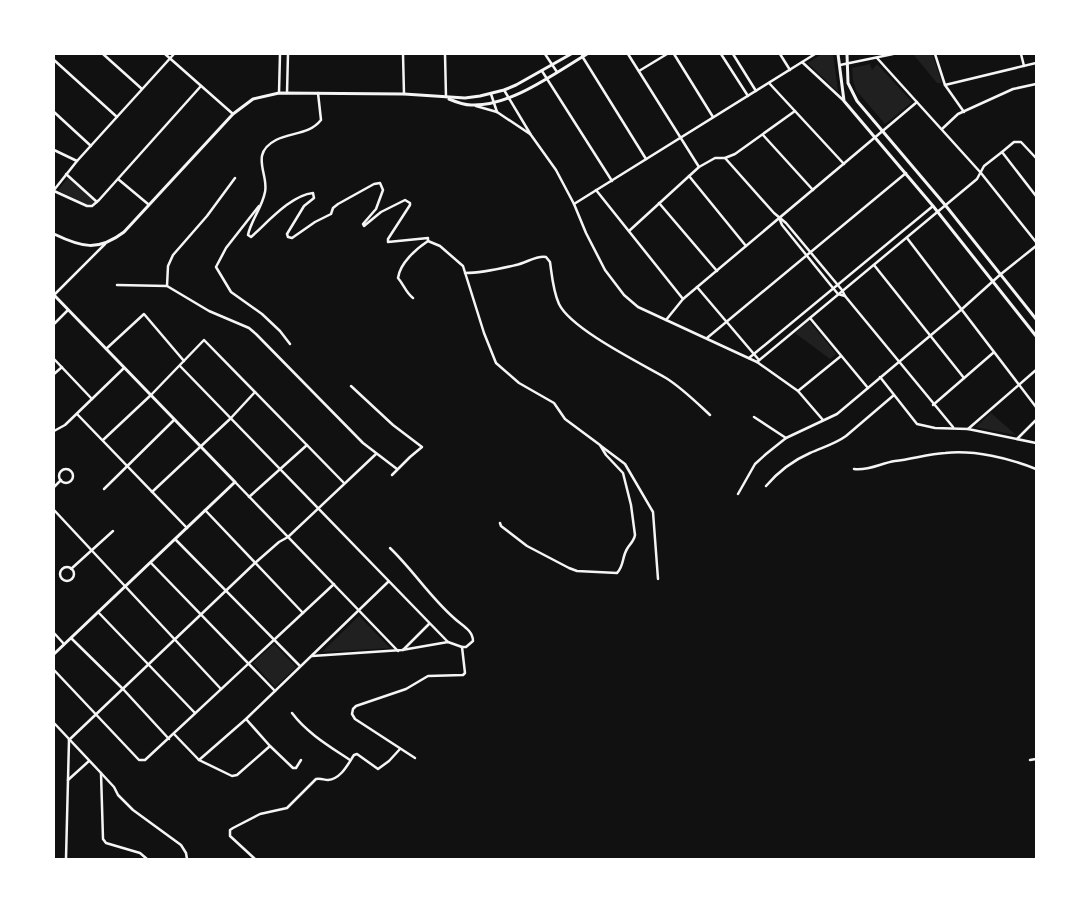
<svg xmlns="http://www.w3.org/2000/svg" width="1090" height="913" font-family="'Alegreya Sans',sans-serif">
<rect width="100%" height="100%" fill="#111"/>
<g fill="#202020">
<polygon points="822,54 833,54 838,92 808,63"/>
<polygon points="913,54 932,54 942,83 937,83"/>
<polygon points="870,64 872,70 877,64 912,102 885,124 856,90 853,80 852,68"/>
<polygon points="68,178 95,202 90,205 86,204 59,191 59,189"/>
<polygon points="809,321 836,354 830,359 795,333"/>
<polygon points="991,413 1016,435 976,427"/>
<polygon points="359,616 390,648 322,652"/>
<polygon points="274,644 296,667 275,687 253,663"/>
</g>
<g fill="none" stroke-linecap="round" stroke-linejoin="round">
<g stroke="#f5f5f5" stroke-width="2.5">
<polyline points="103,54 142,89"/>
<polyline points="165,54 233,114"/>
<polyline points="403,54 404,94"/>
<polyline points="445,54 446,97"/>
<polyline points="545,54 557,72"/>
<polyline points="628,54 699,167"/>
<polyline points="674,54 713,117"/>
<polyline points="721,54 748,96"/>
<polyline points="733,54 756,91"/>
<polyline points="780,54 790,70"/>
<polyline points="935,54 945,85 964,112"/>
<polyline points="1021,54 1024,66"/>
<polyline points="582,56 646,159"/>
<polyline points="877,58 981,173 1036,242"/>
<polyline points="54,60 117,117"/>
<polyline points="802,62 843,100"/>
<polyline points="840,65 893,54"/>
<polyline points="542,71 612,181"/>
<polyline points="639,71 667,54"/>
<polyline points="769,83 844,164"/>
<polyline points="945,85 1036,63"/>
<polyline points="504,90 531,135 556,170 574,204 586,233 605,270 624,295 638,307 757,362 798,391 823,420"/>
<polyline points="279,93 280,54"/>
<polyline points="287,93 288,54"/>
<path d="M318,93L321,120C309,135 291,132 276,140C249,154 269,174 265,192C262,208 251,220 248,235L251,237C267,223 291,195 313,193L314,198L304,206L287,234L288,237L292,238L315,222L331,214L333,208L338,204L374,184L380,183L383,190L376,209L363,224L364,226L381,212L405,200L410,203V205L388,239V242L428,238V241C416,249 400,263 398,278C404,285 406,293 413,298"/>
<polyline points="491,94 497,112"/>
<polyline points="476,106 497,112 530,134"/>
<polyline points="54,112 91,146"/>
<polyline points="942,129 958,114 1013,89 1036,84"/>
<polyline points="763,135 813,190"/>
<polyline points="54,150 77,161"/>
<polyline points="1002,152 1036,196"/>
<polyline points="725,158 774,213 786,223 842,290 845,296 953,427"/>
<polyline points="66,174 97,202"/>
<polyline points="689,176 746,246"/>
<polyline points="118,179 148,204"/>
<polyline points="54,190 77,161 174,54"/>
<polyline points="596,190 683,299"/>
<polyline points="54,191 87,206 92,206 99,200 201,86"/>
<polyline points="659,203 717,271"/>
<polyline points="574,204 815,54"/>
<polyline points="259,206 226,248 216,267 231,292 262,314 280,331 290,344"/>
<polyline points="780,220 782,225 833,288 838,294 845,296"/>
<polyline points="629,231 699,167 715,158 725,158 735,154 795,111"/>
<polyline points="907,238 1036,407"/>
<path d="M428,241L440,246L463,266L484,333L496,363L519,383L554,403L565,419L600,445L606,455L623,473L631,505L635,535C634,541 630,544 627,549C622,557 624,566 617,573L577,571L569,568L527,546L501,526L500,523"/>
<polyline points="874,265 964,378"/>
<path d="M465,273C483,273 499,269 516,265C526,263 537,255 546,257L550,262C552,276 553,291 559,304C571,329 640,363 666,378C682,388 696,402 710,415"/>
<polyline points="117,285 167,286 209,311 249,328 256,334 363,443 397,469"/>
<polyline points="167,286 168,266 173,255 207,216 235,178"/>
<polyline points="697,287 759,360"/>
<polyline points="54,295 105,244"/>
<polyline points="810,318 868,388"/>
<polyline points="666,320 683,299 917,102"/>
<polyline points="54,324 68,310"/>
<polyline points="707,338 906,173"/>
<polyline points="106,349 144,314 184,361"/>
<polyline points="749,358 933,206"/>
<polyline points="54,359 92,399"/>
<polyline points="757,362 977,179 984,166 1002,152 1014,142 1021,142 1036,158"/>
<polyline points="180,366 448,642"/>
<polyline points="54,374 62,367"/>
<polyline points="880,377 917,424 935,428 968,429 1036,443"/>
<polyline points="351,386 393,425 422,447 410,457 392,475"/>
<polyline points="798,391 841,356"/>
<polyline points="933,405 993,353"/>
<polyline points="77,414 187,528"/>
<polyline points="754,417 786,438"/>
<polyline points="968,429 1036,370"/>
<polyline points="54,431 65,425 124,368"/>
<polyline points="1017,439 1036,420"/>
<polyline points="103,440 151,395 204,340 344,483"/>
<polyline points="601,446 625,464 653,512 658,579"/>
<path d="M854,469C869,471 881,463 895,461C912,459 929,454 945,453C975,450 1009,458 1036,469"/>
<circle cx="66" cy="476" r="7"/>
<polyline points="235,482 398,651"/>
<path d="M766,486C778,472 794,460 810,453C823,447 835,444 846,436L894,395"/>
<polyline points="54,487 61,480"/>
<polyline points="104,489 174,420"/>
<polyline points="152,492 230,419 255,392"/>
<polyline points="738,494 755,464 766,454 786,438 837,414 962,309 1001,274 1036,246"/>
<polyline points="249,497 307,445"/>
<polyline points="54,510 221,689"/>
<polyline points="205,510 303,613"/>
<polyline points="175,539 300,666"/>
<polyline points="151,563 275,691"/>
<circle cx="67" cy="574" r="7"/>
<polyline points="71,569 113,531"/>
<polyline points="98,612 195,713"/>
<polyline points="54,633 64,644"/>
<polyline points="71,638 123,689 169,739"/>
<polyline points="403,650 429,624"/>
<path d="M312,656L402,650L448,642L462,647H466L473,641C473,630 461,625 454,618C430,597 413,570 390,548"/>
<polyline points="54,670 139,760 145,760 334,584"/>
<path d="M292,713C307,733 329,746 350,760"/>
<polyline points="246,719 270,746 293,768 296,768 301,760"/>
<polyline points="54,723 101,773 114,787 118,795 133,810 181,845 186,853 187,859"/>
<polyline points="174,734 199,760 232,776 237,775 270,746"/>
<polyline points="69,740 255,563 279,542 288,537 376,454"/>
<polyline points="415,758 355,719 352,714 353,709 356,706 406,689 428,676 463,675 465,673 462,647"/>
<polyline points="199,760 246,719 388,582"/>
<polyline points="1030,760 1036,759"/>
<polyline points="101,773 103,839 106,843 140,853 147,859"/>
<polyline points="68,780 89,761"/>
<polyline points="66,859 69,740"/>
<path d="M255,859L230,836V830L233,828L260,814L287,808L316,779C321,778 324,780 328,780C341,779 348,764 354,755L357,754L378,769L389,761L400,749"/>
</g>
<g stroke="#f5f5f5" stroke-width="3">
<polyline points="838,54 844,101 933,206 1036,336"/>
<polyline points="847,54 848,83 857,101 946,206 1036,319"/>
<path d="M449,99C456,102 464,105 471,105C510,107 555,73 587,54"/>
<path d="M54,234C81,247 98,252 124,232L233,114L253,99L279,93L404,94L465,98L480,96L504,90L516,85L571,54"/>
<polyline points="54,295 235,482 54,654"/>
</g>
</g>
<rect width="1090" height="913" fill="none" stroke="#ffffff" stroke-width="110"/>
</svg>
